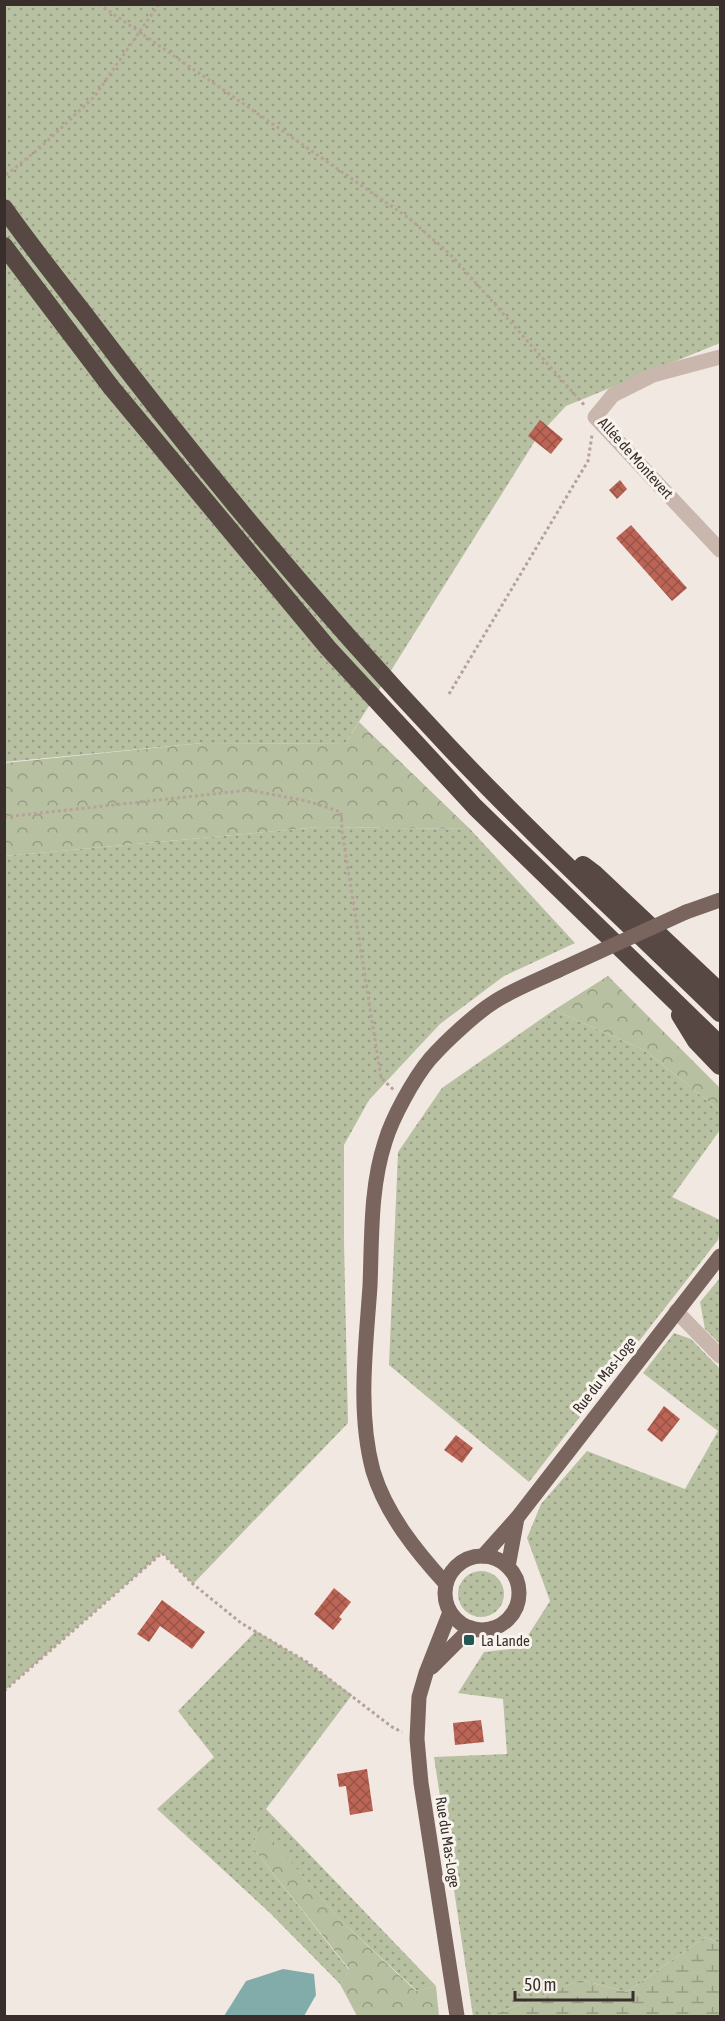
<svg xmlns="http://www.w3.org/2000/svg" width="725" height="2021" font-family="'Asap Condensed',sans-serif">
<defs>
<pattern id="grass-dots" width="8" height="8" patternUnits="userSpaceOnUse" patternTransform="scale(1.5)"><rect width="8" height="8" fill="#b8c0a2"/><path d="M2 2h.1M6 6h.1" fill="none" stroke="#979c84" stroke-width="1.8" stroke-linecap="round"/></pattern>
<pattern id="forest-crowns" width="20" height="18" patternUnits="userSpaceOnUse" patternTransform="scale(1.5)"><rect width="20" height="18" fill="#b8c0a2"/><path d="M2 6a3 3 0 1 1 6 0M12 15a3 3 0 1 1 6 0" fill="none" stroke="#979c84"/></pattern>
<pattern id="wetland-marsh" width="20" height="14" patternUnits="userSpaceOnUse" patternTransform="scale(1.5)"><rect width="20" height="14" fill="#b8c0a2"/><path d="M1 5h8M5 5V1M11 12h8M15 12V8" fill="none" stroke="#979c84"/></pattern>
<pattern id="building-cross-hatch" width="8" height="8" patternUnits="userSpaceOnUse" patternTransform="scale(1.5)"><rect width="8" height="8" fill="#bc6455"/><path d="M0 0l8 8M0 8l8-8" fill="none" stroke="#9a5347"/></pattern>
</defs>
<rect width="100%" height="100%" fill="#f1e8e1"/>
<g fill="url(#grass-dots)">
<polygon points="5,5 720,5 720,343 566,406 538,436 345,744 203,743 5,762"/>
<polygon points="320,827 470,829 575,943 504,976 440,1024 369,1100 344,1145 344,1243 348,1423 193,1584 162,1553 5,1690 5,856"/>
<polygon points="554,1010 646,1051 720,1111 720,1130 672,1197 720,1220 720,1232 718,1240 529,1482 389,1365 398,1152 442,1088"/>
<polygon points="720,1278 720,1344 705,1329 700,1302"/>
<polygon points="674,1333 691,1339 720,1369 720,1943 705,1937 627,1992 581,1980 490,2016 473,2016 434,1757 507,1754 503,1699 458,1693 484,1652 520,1648 550,1601 527,1538 541,1504 587,1451 685,1489 718,1431 643,1373"/>
<circle cx="481" cy="1594" r="23"/>
<polygon points="256,1631 307,1662 352,1695 266,1809 436,1986 417,1991 339,1919 259,1825 253,1848 349,1970 340,1984 270,1913 157,1809 214,1757 178,1711"/>
</g>
<g fill="url(#forest-crowns)">
<polygon points="359,722 470,829 320,827 5,856 5,763 203,743 345,744"/>
<polygon points="608,976 720,1088 720,1111 646,1051 554,1010"/>
<polygon points="259,1824 339,1919 416,1991 436,1986 439,2016 357,2016 340,1984 349,1969 253,1848"/>
</g>
<polygon fill="url(#wetland-marsh)" points="705,1937 720,1943 720,2016 490,2016 581,1980 627,1992"/>
<polygon fill="#82acaa" points="283,1969 314,1974 316,1995 304,2016 224,2016 246,1981"/>
<g fill="url(#building-cross-hatch)">
<polygon points="540,420 563,439 551,454 528,436"/>
<polygon points="620,480 627,489 617,499 609,490"/>
<polygon points="631,525 687,588 672,601 616,538"/>
<polygon points="664,1406 680,1419 662,1442 647,1430"/>
<polygon points="456,1435 473,1448 462,1463 444,1450"/>
<polygon points="334,1588 351,1602 339,1617 342,1619 333,1630 314,1614"/>
<polygon points="162,1600 205,1632 192,1649 160,1626 149,1642 137,1634"/>
<polygon points="481,1720 484,1742 455,1745 453,1723"/>
<polygon points="367,1769 373,1811 350,1815 346,1786 339,1787 337,1774"/>
</g>
<g fill="none" stroke-linecap="round" stroke-linejoin="round">
<g stroke="#b5a298" stroke-width="3" stroke-dasharray="3 3" stroke-linecap="butt">
<polyline points="99,4 410,219 452,256 585,406"/>
<polyline points="6,175 41,147 94,97 159,4"/>
<polyline points="449,694 588,461 592,435"/>
<polyline points="4,817 249,790 307,801 341,812 342,831 381,1078 394,1090"/>
<polyline points="4,1691 162,1553 193,1584 241,1623 307,1662 392,1727 402,1732"/>
</g>
<g stroke="#c9b7ae" stroke-width="15">
<polyline points="720,357 653,375 613,395 595,417 720,550"/>
<polyline points="676,1311 720,1356"/>
</g>
<g stroke="#79645e" stroke-width="15">
<polyline points="686,912 720,900"/>
<polyline points="483,1556 517,1518 720,1256"/>
<circle cx="482" cy="1593" r="37"/>
<polyline points="508,1567 517,1518"/>
<path d="M446,1584C416,1551 386,1514 373,1471C357,1412 366,1346 370,1286C372,1238 370,1188 385,1142C392,1118 414,1078 430,1059C445,1042 475,1014 494,1002C514,989 538,980 559,970"/>
<polyline points="450,1612 426,1673 419,1697 417,1739 421,1783 457,2016"/>
<polyline points="432,1667 471,1628"/>
</g>
<g stroke="#584843" stroke-width="18">
<path d="M4,208C30,245 58,280 86,316C199,466 320,610 449,747C536,839 630,925 720,1013"/>
<polyline points="4,246 111,387 328,648 475,807 720,1045"/>
<polyline points="583,865 595,874 720,992"/>
<polyline points="680,1015 696,1041 720,1066"/>
</g>
<polyline stroke="#79645e" stroke-width="15" points="559,970 686,912"/>
</g>
<rect fill="#245655" stroke="#f9f3ed" stroke-width="2" x="463" y="1634" width="12" height="12" rx="3"/>
<g text-anchor="middle" dominant-baseline="central" stroke-width="6" stroke-linejoin="round" paint-order="stroke">
<g font-size="15" fill="#382e2b" stroke="#f9f3ed">
<text transform="translate(636 458) rotate(48)">Allée de Montevert</text>
<text transform="translate(604 1375) rotate(-52)">Rue du Mas-Loge</text>
<text transform="translate(448 1842) rotate(81)">Rue du Mas-Loge</text>
</g>
<g font-size="15" fill="#382e2b" stroke="#f9f3ed" text-anchor="start">
<text x="481" y="1640">La Lande</text>
</g>
</g>
<rect width="725" height="2021" fill="none" stroke="#382e2b" stroke-width="12"/>
<path d="M515 1991v9h118v-9" fill="none" stroke="#382e2b" stroke-width="3"/>
<text x="524" y="1991" font-size="18" fill="#382e2b" stroke="#f9f3ed" stroke-width="4.5" paint-order="stroke">50 m</text>
</svg>
